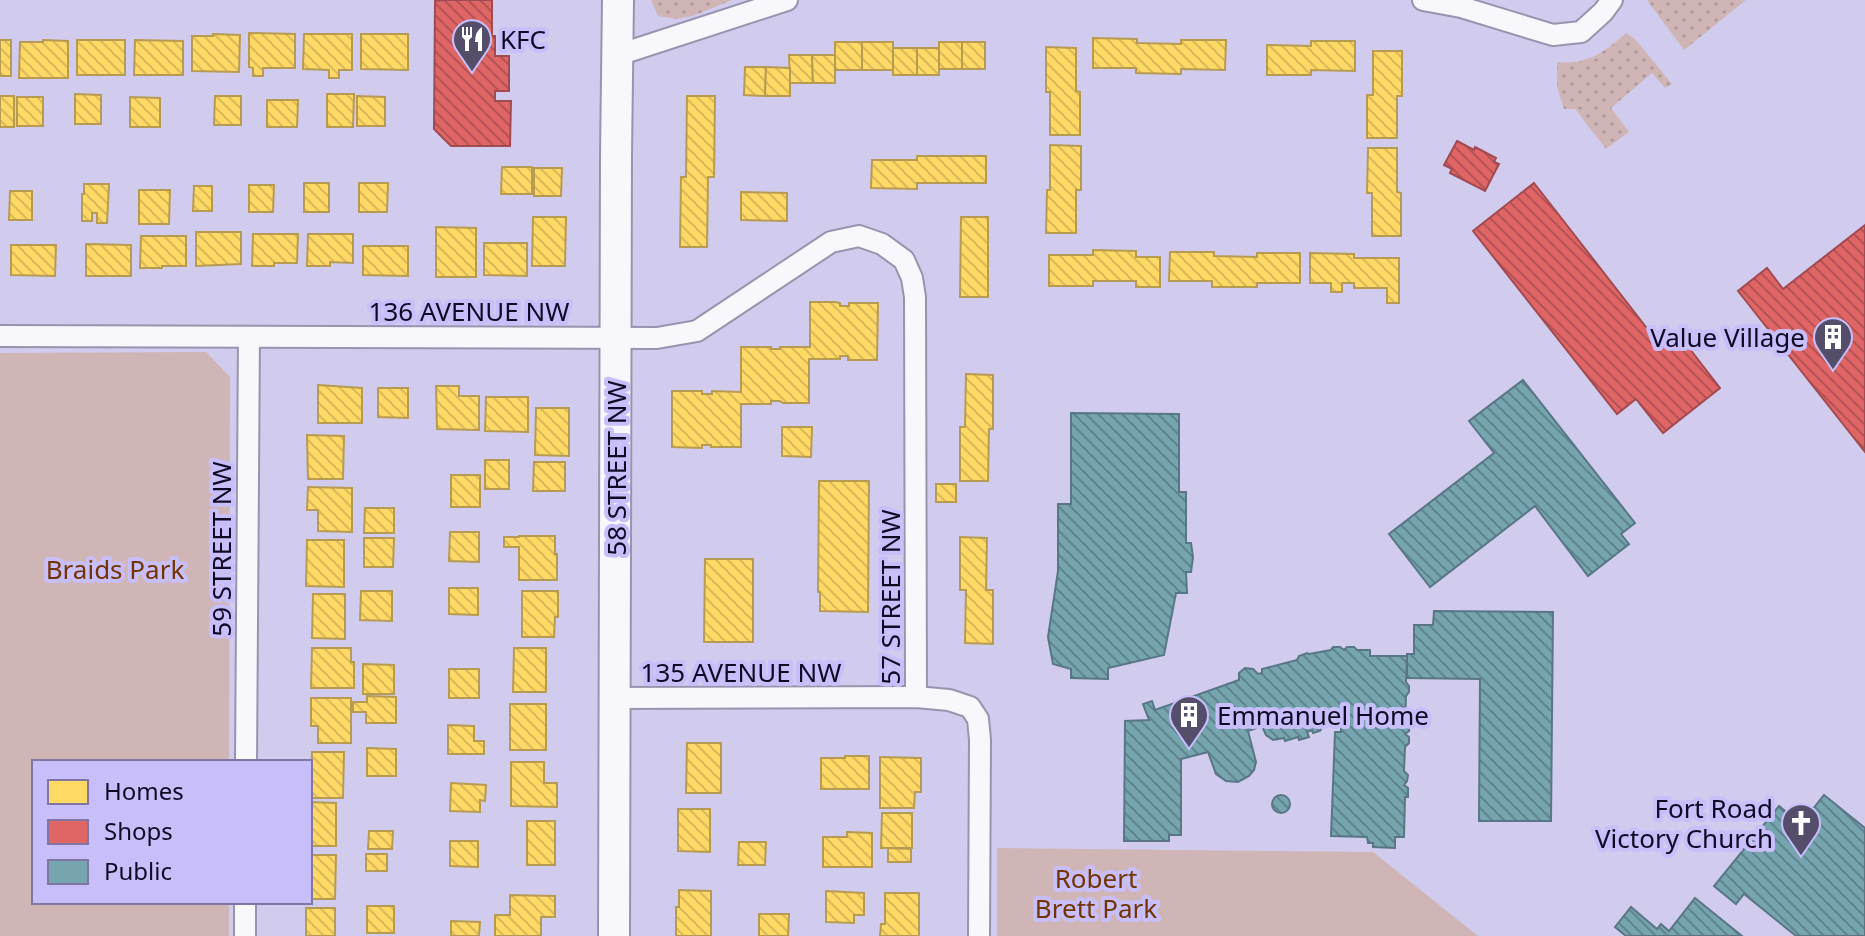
<svg xmlns="http://www.w3.org/2000/svg" width="1865" height="936" font-family="'Noto Sans',sans-serif">
<defs>
<pattern id="grass-dots" width="8" height="8" patternUnits="userSpaceOnUse" patternTransform="scale(2)"><rect width="8" height="8" fill="#cfb5b6"/><path d="M2 2h.1M6 6h.1" fill="none" stroke="#b19a9c" stroke-width="1.8" stroke-linecap="round"/></pattern>
<pattern id="homes-back-hatch" width="6" height="6" patternUnits="userSpaceOnUse" patternTransform="scale(2)"><rect width="6" height="6" fill="#ffd966"/><path d="M-1 5l2 2M0 0l6 6M5-1l2 2" fill="none" stroke="#dab958"/></pattern>
<pattern id="shops-back-hatch" width="6" height="6" patternUnits="userSpaceOnUse" patternTransform="scale(2)"><rect width="6" height="6" fill="#e06666"/><path d="M-1 5l2 2M0 0l6 6M5-1l2 2" fill="none" stroke="#b45254"/></pattern>
<pattern id="public-back-hatch" width="6" height="6" patternUnits="userSpaceOnUse" patternTransform="scale(2)"><rect width="6" height="6" fill="#76a5af"/><path d="M-1 5l2 2M0 0l6 6M5-1l2 2" fill="none" stroke="#5f858e"/></pattern>
</defs>
<rect width="100%" height="100%" fill="#d1cced"/>
<g fill="url(#grass-dots)">
<polygon points="651,0 732,0 693,16 676,19 658,16"/>
<polygon points="1647,0 1746,0 1684,50"/>
<path d="M1626,33L1635,39L1672,84L1665,88L1652,73L1611,108L1629,132L1606,149L1575,109H1564L1557,87V62C1587,65 1605,52 1626,33Z"/>
</g>
<g fill="#cfb5b6">
<polygon points="206,352 230,377 229,762 34,762 34,902 229,902 229,936 0,936 0,353"/>
<polygon points="997,848 1373,852 1478,936 997,936"/>
</g>
<g fill="url(#homes-back-hatch)" stroke="#b89b52" stroke-width="2">
<polygon points="249,33 295,34 295,68 263,68 263,76 253,76 253,68 249,67"/>
<polygon points="213,34 240,35 239,72 192,71 192,36 213,36"/>
<polygon points="304,34 352,34 352,70 339,70 339,78 329,78 329,70 303,69"/>
<polygon points="361,34 408,34 408,70 361,69"/>
<polygon points="1093,38 1137,39 1137,43 1181,44 1181,40 1226,40 1225,70 1181,69 1181,74 1136,73 1136,68 1093,68"/>
<rect x="0" y="40" width="11" height="36"/>
<polygon points="43,40 68,41 68,78 19,78 20,42 43,42"/>
<rect x="77" y="40" width="48" height="35"/>
<polygon points="135,40 183,41 183,75 134,75"/>
<polygon points="1311,41 1355,41 1355,71 1311,70 1311,75 1267,75 1267,45 1311,46"/>
<rect x="835" y="42" width="27" height="28"/>
<rect x="862" y="42" width="31" height="28"/>
<rect x="939" y="42" width="23" height="27"/>
<rect x="962" y="42" width="23" height="27"/>
<polygon points="1046,47 1076,48 1076,91 1080,92 1080,135 1050,135 1050,92 1046,92"/>
<rect x="893" y="48" width="24" height="27"/>
<rect x="917" y="48" width="22" height="27"/>
<polygon points="1373,51 1402,51 1402,96 1397,96 1397,138 1367,138 1367,95 1373,95"/>
<polygon points="789,55 812,55 813,83 790,83"/>
<polygon points="812,55 835,55 835,83 813,83"/>
<polygon points="745,67 766,67 765,96 744,95"/>
<polygon points="766,67 790,68 790,96 765,96"/>
<polygon points="75,94 101,95 101,124 75,124"/>
<polygon points="327,94 354,94 353,127 327,127"/>
<rect x="0" y="96" width="14" height="31"/>
<polygon points="215,96 241,96 241,125 214,125"/>
<polygon points="357,96 385,97 385,126 357,126"/>
<polygon points="687,96 715,96 714,177 708,177 707,247 680,247 681,177 686,177"/>
<rect x="17" y="97" width="26" height="29"/>
<polygon points="130,97 160,98 160,127 130,127"/>
<polygon points="267,100 298,100 297,127 267,127"/>
<polygon points="1050,145 1081,146 1081,190 1076,190 1076,233 1046,233 1047,190 1050,190"/>
<polygon points="1368,148 1397,148 1397,192 1401,193 1401,236 1372,236 1372,193 1367,193"/>
<polygon points="917,156 986,156 986,183 917,183 917,189 871,188 872,160 917,160"/>
<polygon points="502,167 532,167 532,194 501,194"/>
<polygon points="534,168 562,168 561,196 534,196"/>
<rect x="304" y="183" width="25" height="29"/>
<polygon points="359,183 388,183 387,212 359,212"/>
<polygon points="84,184 109,184 107,223 97,223 97,213 92,213 92,221 82,221 82,194 84,194"/>
<polygon points="249,185 274,185 273,212 249,212"/>
<polygon points="194,186 212,186 212,211 193,211"/>
<polygon points="139,190 170,190 169,224 139,224"/>
<polygon points="10,191 32,191 32,220 9,220"/>
<polygon points="741,192 787,193 787,221 741,220"/>
<polygon points="533,217 566,217 565,266 532,266"/>
<polygon points="961,217 988,217 988,297 960,297"/>
<polygon points="436,227 476,228 476,277 436,277"/>
<polygon points="196,232 241,232 241,264 196,266"/>
<polygon points="253,234 298,234 297,263 274,263 274,266 252,266"/>
<polygon points="308,234 353,234 353,263 330,262 330,266 307,266"/>
<polygon points="141,236 186,236 186,266 162,266 162,268 140,268"/>
<polygon points="484,243 527,243 527,276 484,275"/>
<polygon points="86,244 131,245 131,276 86,276"/>
<polygon points="11,245 56,245 55,276 11,275"/>
<polygon points="363,246 408,246 408,276 363,275"/>
<polygon points="1093,250 1136,251 1136,257 1160,257 1160,287 1136,287 1136,281 1093,281 1093,286 1049,286 1049,255 1093,255"/>
<polygon points="1170,252 1214,252 1214,256 1257,257 1257,253 1300,253 1300,283 1257,283 1257,287 1212,287 1212,281 1169,281"/>
<polygon points="1310,253 1354,254 1354,258 1399,258 1399,303 1387,303 1387,288 1354,288 1354,283 1342,283 1342,292 1331,292 1331,283 1310,283"/>
<polygon points="810,302 835,302 840,303 840,306 849,306 849,303 878,303 877,360 848,360 848,356 840,356 840,359 809,359 809,403 783,403 780,401 771,401 771,404 741,404 741,447 711,447 711,445 702,445 702,448 672,447 672,391 702,391 702,394 712,394 712,391 741,392 741,347 771,347 771,349 780,349 780,347 810,347"/>
<polygon points="966,374 993,375 993,429 989,429 988,481 960,481 960,427 965,427"/>
<polygon points="318,385 362,388 362,423 318,423"/>
<polygon points="436,386 459,386 459,396 479,396 479,430 437,429"/>
<polygon points="378,388 408,388 408,418 378,417"/>
<polygon points="486,397 528,397 528,432 485,431"/>
<polygon points="536,408 569,408 569,456 535,455"/>
<polygon points="782,427 812,427 811,457 782,456"/>
<polygon points="307,435 344,436 343,479 308,479"/>
<rect x="485" y="460" width="24" height="29"/>
<polygon points="534,462 565,462 565,491 533,491"/>
<rect x="451" y="475" width="29" height="32"/>
<polygon points="819,481 869,481 868,612 820,611 820,592 818,592"/>
<rect x="936" y="484" width="20" height="18"/>
<polygon points="308,487 352,488 352,532 318,531 318,510 307,510"/>
<polygon points="365,508 394,508 394,533 364,533"/>
<polygon points="450,532 479,532 479,562 449,561"/>
<polygon points="519,536 555,536 555,554 557,554 557,580 519,580 519,547 504,547 504,537 519,537"/>
<polygon points="960,537 987,538 986,590 993,590 993,644 965,643 966,590 960,590"/>
<polygon points="364,538 394,538 393,567 364,567"/>
<polygon points="307,540 344,540 344,587 306,586"/>
<polygon points="705,559 753,559 753,642 704,642"/>
<polygon points="449,588 478,588 478,615 449,614"/>
<polygon points="361,591 392,591 392,621 360,620"/>
<polygon points="522,591 558,591 558,617 555,617 554,637 522,637"/>
<polygon points="313,594 345,594 345,639 312,638"/>
<polygon points="312,648 351,648 351,662 354,662 354,688 311,688"/>
<polygon points="514,648 546,648 546,692 513,692"/>
<polygon points="363,664 394,665 394,694 363,694"/>
<rect x="449" y="669" width="30" height="29"/>
<polygon points="367,696 396,697 396,723 366,723 366,712 353,712 353,702 367,702"/>
<polygon points="311,698 351,698 351,743 318,743 318,726 311,726"/>
<rect x="510" y="704" width="36" height="46"/>
<polygon points="448,725 474,726 474,741 484,741 484,754 448,754"/>
<polygon points="687,743 721,743 721,793 686,793"/>
<polygon points="367,748 396,749 396,776 367,776"/>
<polygon points="312,752 344,752 343,798 311,798"/>
<polygon points="845,756 869,756 869,789 821,789 821,758 845,758"/>
<polygon points="880,757 921,758 921,792 915,792 914,808 880,808"/>
<polygon points="511,762 544,762 544,783 557,783 557,807 511,806"/>
<polygon points="451,783 486,785 485,801 480,800 480,812 450,811"/>
<polygon points="310,802 336,803 336,846 310,846"/>
<polygon points="678,809 710,809 710,852 678,851"/>
<polygon points="882,813 912,813 912,848 881,848"/>
<rect x="527" y="821" width="28" height="44"/>
<polygon points="369,831 393,831 392,849 368,849"/>
<polygon points="847,832 872,833 872,867 823,867 823,837 847,837"/>
<polygon points="450,841 478,841 478,867 450,866"/>
<polygon points="739,842 766,842 765,865 738,865"/>
<polygon points="888,848 911,849 911,862 888,862"/>
<rect x="366" y="854" width="21" height="17"/>
<polygon points="310,855 336,855 335,899 310,899"/>
<polygon points="679,890 711,891 711,936 676,936 676,907 679,907"/>
<polygon points="826,891 864,893 864,915 854,915 854,923 826,922"/>
<polygon points="885,893 919,893 919,936 880,936 881,924 885,924"/>
<polygon points="510,895 555,896 555,917 541,917 541,936 495,936 495,915 510,915"/>
<rect x="367" y="906" width="27" height="27"/>
<rect x="306" y="908" width="29" height="28"/>
<polygon points="759,914 789,914 788,936 759,936"/>
<polygon points="451,921 480,922 479,936 451,936"/>
</g>
<g fill="url(#shops-back-hatch)" stroke="#a24a52" stroke-width="2">
<polygon points="445,0 492,0 492,36 495,36 495,56 509,56 509,91 495,91 495,101 511,101 510,146 451,146 434,129 435,1"/>
<polygon points="1457,141 1474,150 1475,147 1496,158 1494,162 1499,164 1485,191 1450,173 1452,169 1444,165"/>
<polygon points="1534,183 1646,327 1686,344 1720,388 1663,433 1636,399 1617,414 1473,231"/>
<polygon points="1865,225 1865,452 1738,291 1767,268 1783,289"/>
</g>
<g fill="url(#public-back-hatch)" stroke="#587686" stroke-width="2">
<polygon points="1523,380 1635,523 1621,534 1629,544 1588,576 1535,506 1430,587 1389,534 1494,453 1469,421"/>
<polygon points="1071,413 1179,414 1179,492 1186,492 1186,543 1191,543 1193,557 1191,572 1186,572 1187,593 1176,593 1164,655 1108,668 1108,679 1071,678 1071,669 1053,664 1048,637 1058,571 1058,504 1071,504"/>
<polygon points="1434,611 1553,612 1551,821 1479,821 1480,679 1407,678 1407,654 1414,654 1414,625 1433,625"/>
<polygon points="1333,647 1340,647 1344,650 1347,647 1354,647 1357,650 1370,650 1370,656 1407,656 1406,682 1409,686 1409,692 1406,696 1405,720 1409,723 1409,731 1405,734 1409,737 1409,743 1405,747 1404,771 1408,775 1407,781 1404,785 1408,788 1408,797 1405,797 1404,837 1395,837 1395,848 1373,847 1373,843 1368,843 1367,837 1331,836 1335,732 1341,732 1341,723 1334,725 1333,723 1323,726 1320,731 1313,733 1312,730 1307,732 1309,737 1299,740 1298,737 1285,741 1284,738 1273,740 1266,735 1262,726 1248,731 1256,762 1254,770 1249,776 1238,782 1226,781 1216,774 1208,752 1181,759 1181,835 1169,835 1169,841 1124,841 1125,721 1149,720 1143,704 1152,701 1155,710 1239,680 1239,673 1245,668 1253,669 1258,674 1262,673 1262,669 1297,660 1299,656 1307,653 1309,654 1331,650"/>
<polygon points="1824,795 1865,828 1865,936 1796,936 1744,894 1736,904 1714,886 1779,806 1801,824"/>
<circle cx="1281" cy="804" r="9"/>
<polygon points="1695,898 1742,936 1626,936 1615,927 1631,907 1657,929 1661,924 1669,931"/>
</g>
<g fill="none" stroke-linecap="round" stroke-linejoin="round">
<g stroke="#9993af" stroke-width="24">
<g id="street">
<polyline points="1423,0 1461,7 1553,35 1581,32 1603,12 1612,0"/>
<polyline points="618,55 787,0"/>
<polyline points="0,336 657,338 697,331 831,242 859,236 882,244 904,260 912,278 915,297 916,697"/>
<polyline points="615,698 916,697 949,700 970,707 978,719 980,740 979,936"/>
<polyline points="246,762 249,337"/>
<polyline points="245,936 245,902"/>
</g>
</g>
<g stroke="#9993af" stroke-width="34">
<polyline id="secondary" points="614,936 616,155 618,0"/>
</g>
<use href="#street" stroke="#f8f7fc" stroke-width="20"/>
<use href="#secondary" stroke="#f8f7fc" stroke-width="30"/>
</g>
<defs>
<g id="restaurant-pin" transform="scale(2)"><path d="M0 17L-7.5 6A9.5 9.5 0 1 1 7.5 6Z" fill="#544e6b" stroke="#c8befa"/><path d="M-5-6h1v4h1v-4h1v4h1v-4h1v5L-1.5 .5V6h-2V.5L-5-1ZM5-6V6H3V1.5H1.5Q1.5-4 5-6Z" fill="#fff"/></g>
<g id="building-pin" transform="scale(2)"><path d="M0 17L-7.5 6A9.5 9.5 0 1 1 7.5 6Z" fill="#544e6b" stroke="#c8befa"/><path d="M-4-6H4V6H1V3H-1V6H-4ZM-2.5-4.3h1.7v1.8h-1.7ZM.8-4.3h1.7v1.8H.8ZM-2.5-1h1.7V.8h-1.7ZM.8-1h1.7V.8H.8Z" fill="#fff"/></g>
<g id="church-pin" transform="scale(2)"><path d="M0 17L-7.5 6A9.5 9.5 0 1 1 7.5 6Z" fill="#544e6b" stroke="#c8befa"/><path d="M-1.2-6h2.4v3.5h3.3v2.4h-3.3V6h-2.4V-.1h-3.3v-2.4h3.3Z" fill="#fff"/></g>
</defs>
<g fill-rule="evenodd">
<use href="#restaurant-pin" x="472" y="39"/>
<use href="#building-pin" x="1833" y="337"/>
<use href="#building-pin" x="1189" y="715"/>
<use href="#church-pin" x="1801" y="823"/>
</g>
<g text-anchor="middle" dominant-baseline="central" stroke-width="8" stroke-linejoin="round" paint-order="stroke">
<g font-size="26" fill="#110a25" stroke="#c8befa" text-anchor="start">
<text x="500" y="39">KFC</text>
<text x="1805" y="337" text-anchor="end">Value Village</text>
<text x="1217" y="715">Emmanuel Home</text>
<text x="1773" y="808" text-anchor="end">Fort Road<tspan x="1773" dy="30">Victory Church</tspan></text>
</g>
<g font-size="26" fill="#110a25" stroke="#c8befa">
<text x="469" y="311">136 AVENUE NW</text>
<text transform="translate(616 468) rotate(-90)">58 STREET NW</text>
<text transform="translate(221 549) rotate(-90)">59 STREET NW</text>
<text transform="translate(890 597) rotate(-90)">57 STREET NW</text>
<text x="741" y="672">135 AVENUE NW</text>
</g>
<g font-size="26" fill="#723400" stroke="#c8befa">
<text x="115" y="569">Braids Park</text>
<text x="1096" y="878">Robert<tspan x="1096" dy="30">Brett Park</tspan></text>
</g>
</g>
<rect x="32" y="760" width="280" height="144" fill="#c8befa" stroke="#7f76a5" stroke-width="2"/>
<rect x="48" y="780" width="40" height="24" fill="#ffd966" stroke="#7f76a5" stroke-width="2"/>
<text x="104" y="800" font-size="24" fill="#110a25">Homes</text>
<rect x="48" y="820" width="40" height="24" fill="#e06666" stroke="#7f76a5" stroke-width="2"/>
<text x="104" y="840" font-size="24" fill="#110a25">Shops</text>
<rect x="48" y="860" width="40" height="24" fill="#76a5af" stroke="#7f76a5" stroke-width="2"/>
<text x="104" y="880" font-size="24" fill="#110a25">Public</text>
</svg>
